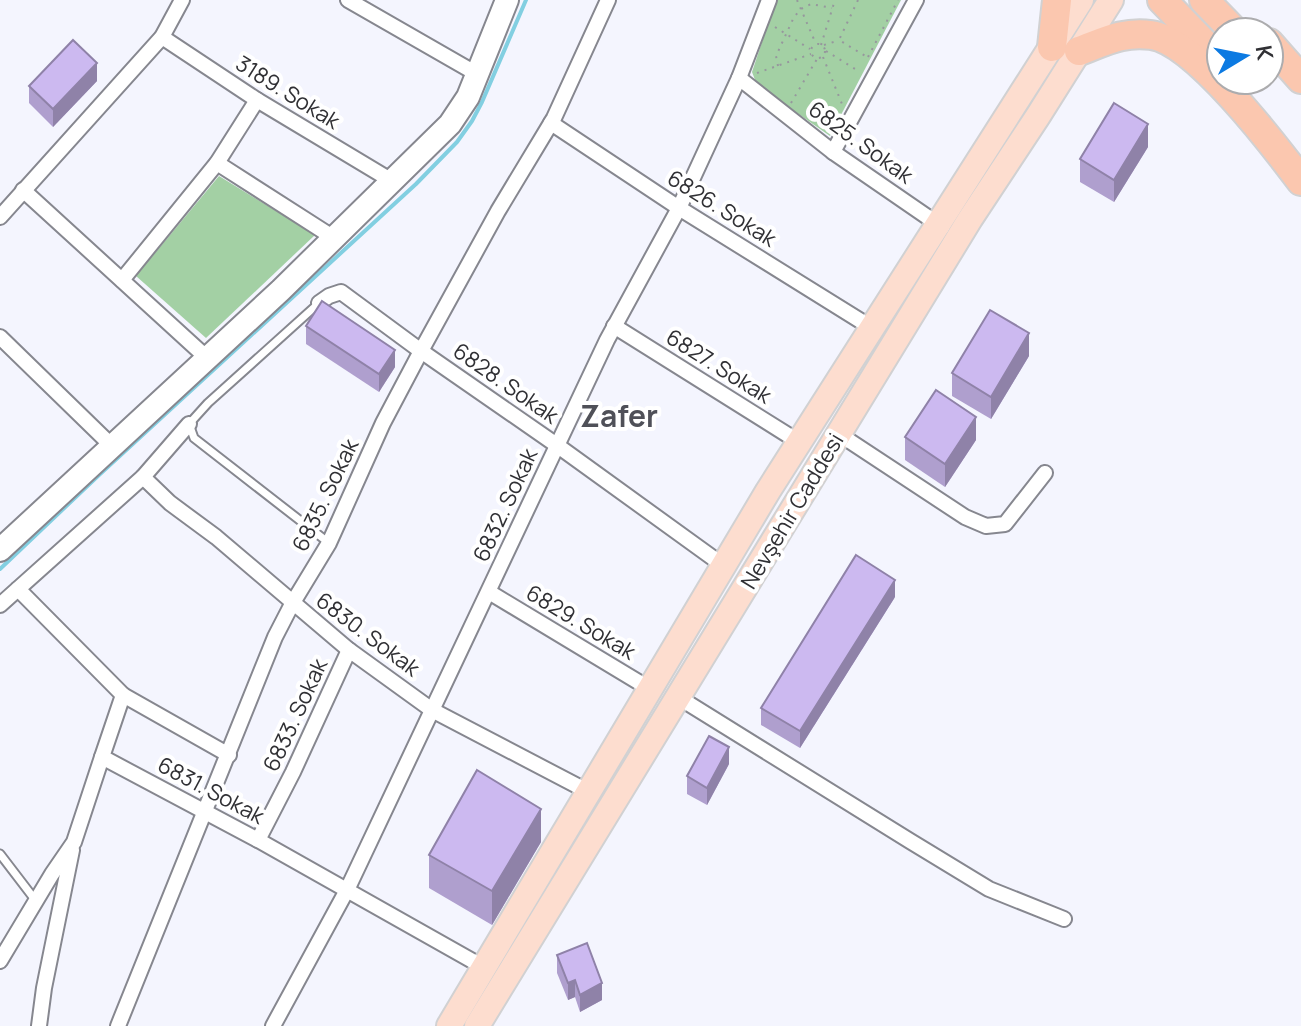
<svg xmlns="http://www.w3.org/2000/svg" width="1301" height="1026" font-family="Manrope,sans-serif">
<rect width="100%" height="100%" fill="#f4f5fe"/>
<g fill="#a3d0a4">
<polygon points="776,0 901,0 830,136 757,85 752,72"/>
<polygon points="219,176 315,235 206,338 136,276"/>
</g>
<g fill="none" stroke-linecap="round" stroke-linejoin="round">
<polyline stroke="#82cfe1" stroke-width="4" points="0,569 99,475 416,184 457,142 472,121 482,102 526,0"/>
<g stroke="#86878f" stroke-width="11">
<g id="lane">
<polyline points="319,303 208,403 189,424 194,438 329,543"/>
<polyline points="0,854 36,901"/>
</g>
</g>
<g stroke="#86878f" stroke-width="18">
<g id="street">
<polyline points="348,0 477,74"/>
<polyline points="162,37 257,100 392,181"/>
<polyline points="739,78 833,152 942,227"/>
<polyline points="551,123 679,208 872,328"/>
<polyline points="833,152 916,0"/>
<polyline points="217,163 334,238"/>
<polyline points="23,190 207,358"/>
<polyline points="0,217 162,37 182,0"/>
<polyline points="122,280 217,163 257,100"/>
<polyline points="319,303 329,296 341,292 421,351 558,446 724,566"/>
<polyline points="614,326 799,442"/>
<polyline points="0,337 112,446"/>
<polyline points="839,434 965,517 986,526 1005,524 1045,473"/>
<polyline points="143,477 170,503 216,537 349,650 432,710 589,792"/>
<polyline points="18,589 123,695 102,757 258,840 485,968"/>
<polyline points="489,592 650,689"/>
<polyline points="0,605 143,477 189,424"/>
<polyline points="123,695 229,755"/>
<polyline points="678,697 910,841 989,889 1064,919"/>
<polyline points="258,840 293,772 349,650"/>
<polyline points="0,961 52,874 74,842 102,757"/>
<polyline points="39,1026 44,988 72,850"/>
<polyline points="118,1026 275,637 292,604 329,543 383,423 421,351 498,211 554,118 608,0"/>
<polyline points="273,1026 347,890 607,340 679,208 739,78 769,0"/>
</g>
</g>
<g stroke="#86878f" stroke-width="26">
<polyline id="secondary" points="0,550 281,290 450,124 468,97 507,0"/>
</g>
<g stroke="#d1d1d2" stroke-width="28">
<g id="primary">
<polyline points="449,1026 768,491 1081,0"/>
<polyline points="477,1026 970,219 1038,116 1111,0"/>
</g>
</g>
<g stroke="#d1d1d2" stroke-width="32">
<g id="highway">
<polyline points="1162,0 1221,61"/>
<polyline points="1204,0 1235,32"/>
<polyline points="1269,43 1301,79"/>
<polyline points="1052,47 1057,0"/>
<path d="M1079,51C1104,42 1123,31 1151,35C1195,41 1274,145 1301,181"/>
</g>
</g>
<g stroke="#96979d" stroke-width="2" stroke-dasharray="2 6" stroke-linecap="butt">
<polyline points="797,0 816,44"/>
<polyline points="858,0 839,40 867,57"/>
<polyline points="775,27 810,49"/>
<circle cx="818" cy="51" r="7"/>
<polyline points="821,45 835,0"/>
<polyline points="824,45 837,41"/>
<polyline points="826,51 860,72"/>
<polyline points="823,57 842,104"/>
<polyline points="868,57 898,0"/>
<polyline points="778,66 776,56 794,17 801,9 811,4 832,8"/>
<polyline points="757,73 811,54"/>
<polyline points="791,103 817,59"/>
</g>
<use href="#lane" stroke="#fff" stroke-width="7"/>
<use href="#street" stroke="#fff" stroke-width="14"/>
<use href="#secondary" stroke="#fff" stroke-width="22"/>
<use href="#primary" stroke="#fdddcf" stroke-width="24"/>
<use href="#highway" stroke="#fbc7af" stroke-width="28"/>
</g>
<g fill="#af9fce">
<polygon points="97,81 53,127 29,103 29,86"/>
<polygon points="1148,147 1114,202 1080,182 1080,159"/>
<polygon points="306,326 395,367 379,392 306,344"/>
<polygon points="1029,356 991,419 952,396 952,373"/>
<polygon points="905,437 976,440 945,487 905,460"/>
<polygon points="895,597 800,748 761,725 761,708"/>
<polygon points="729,764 707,805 687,794 687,776"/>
<polygon points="541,842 492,925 429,888 429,855"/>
<polygon points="557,955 602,1000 580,1012 575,997 568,1000 557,973"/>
</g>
<g fill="#8f82a8">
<polygon points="97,63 97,81 53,127 53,109"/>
<polygon points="1148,124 1148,147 1114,202 1114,180"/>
<polygon points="1029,333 1029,356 991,419 991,397"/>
<polygon points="395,350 395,367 379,392 379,374"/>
<polygon points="976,417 976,440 945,487 945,464"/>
<polygon points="895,580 895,597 800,748 800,731"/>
<polygon points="729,747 729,764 707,805 707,788"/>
<polygon points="541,809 541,842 492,925 492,891"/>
<polygon points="575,980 575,997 568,1000 568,983"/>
<polygon points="602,983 602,1000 580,1012 580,995"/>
</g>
<g fill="#ccb9f0" stroke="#8f82a8" stroke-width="2">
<polygon points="73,40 97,63 53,109 29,86"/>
<polygon points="1114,103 1148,124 1114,180 1080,159"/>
<polygon points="322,301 395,350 379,374 306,326"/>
<polygon points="990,310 1029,333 991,397 952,373"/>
<polygon points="936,390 976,417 945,464 905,437"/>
<polygon points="856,555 895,580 800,731 761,708"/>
<polygon points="709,736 729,747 707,788 687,776"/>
<polygon points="477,770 541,809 492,891 429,855"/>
<polygon points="587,943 602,983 580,995 575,980 568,983 557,955"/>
</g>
<g text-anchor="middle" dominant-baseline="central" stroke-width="8" stroke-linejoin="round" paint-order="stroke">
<g font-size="22" fill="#303034" stroke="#fff">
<text transform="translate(288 92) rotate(32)">3189. Sokak</text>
<text transform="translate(861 142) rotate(36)">6825. Sokak</text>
<text transform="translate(722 208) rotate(32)">6826. Sokak</text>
<text transform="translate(719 366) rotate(32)">6827. Sokak</text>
<text transform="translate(506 383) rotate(35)">6828. Sokak</text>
<text transform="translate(325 495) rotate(-64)">6835. Sokak</text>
<text transform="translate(505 505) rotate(-65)">6832. Sokak</text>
<text transform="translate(792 511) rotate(-59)">Nevşehir Caddesi</text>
<text transform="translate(581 622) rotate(31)">6829. Sokak</text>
<text transform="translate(368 634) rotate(37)">6830. Sokak</text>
<text transform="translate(295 715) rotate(-65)">6833. Sokak</text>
<text transform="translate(211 790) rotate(28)">6831. Sokak</text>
</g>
<g font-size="30" font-weight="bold" fill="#4f5058" stroke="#fff">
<text x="619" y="415">Zafer</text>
</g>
</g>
<g transform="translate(1245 56) rotate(80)"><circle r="38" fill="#ffffff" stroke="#acacae" stroke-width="2"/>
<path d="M0-6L14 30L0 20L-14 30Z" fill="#0c7ae2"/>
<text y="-12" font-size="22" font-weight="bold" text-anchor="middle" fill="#303034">K</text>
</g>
</svg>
